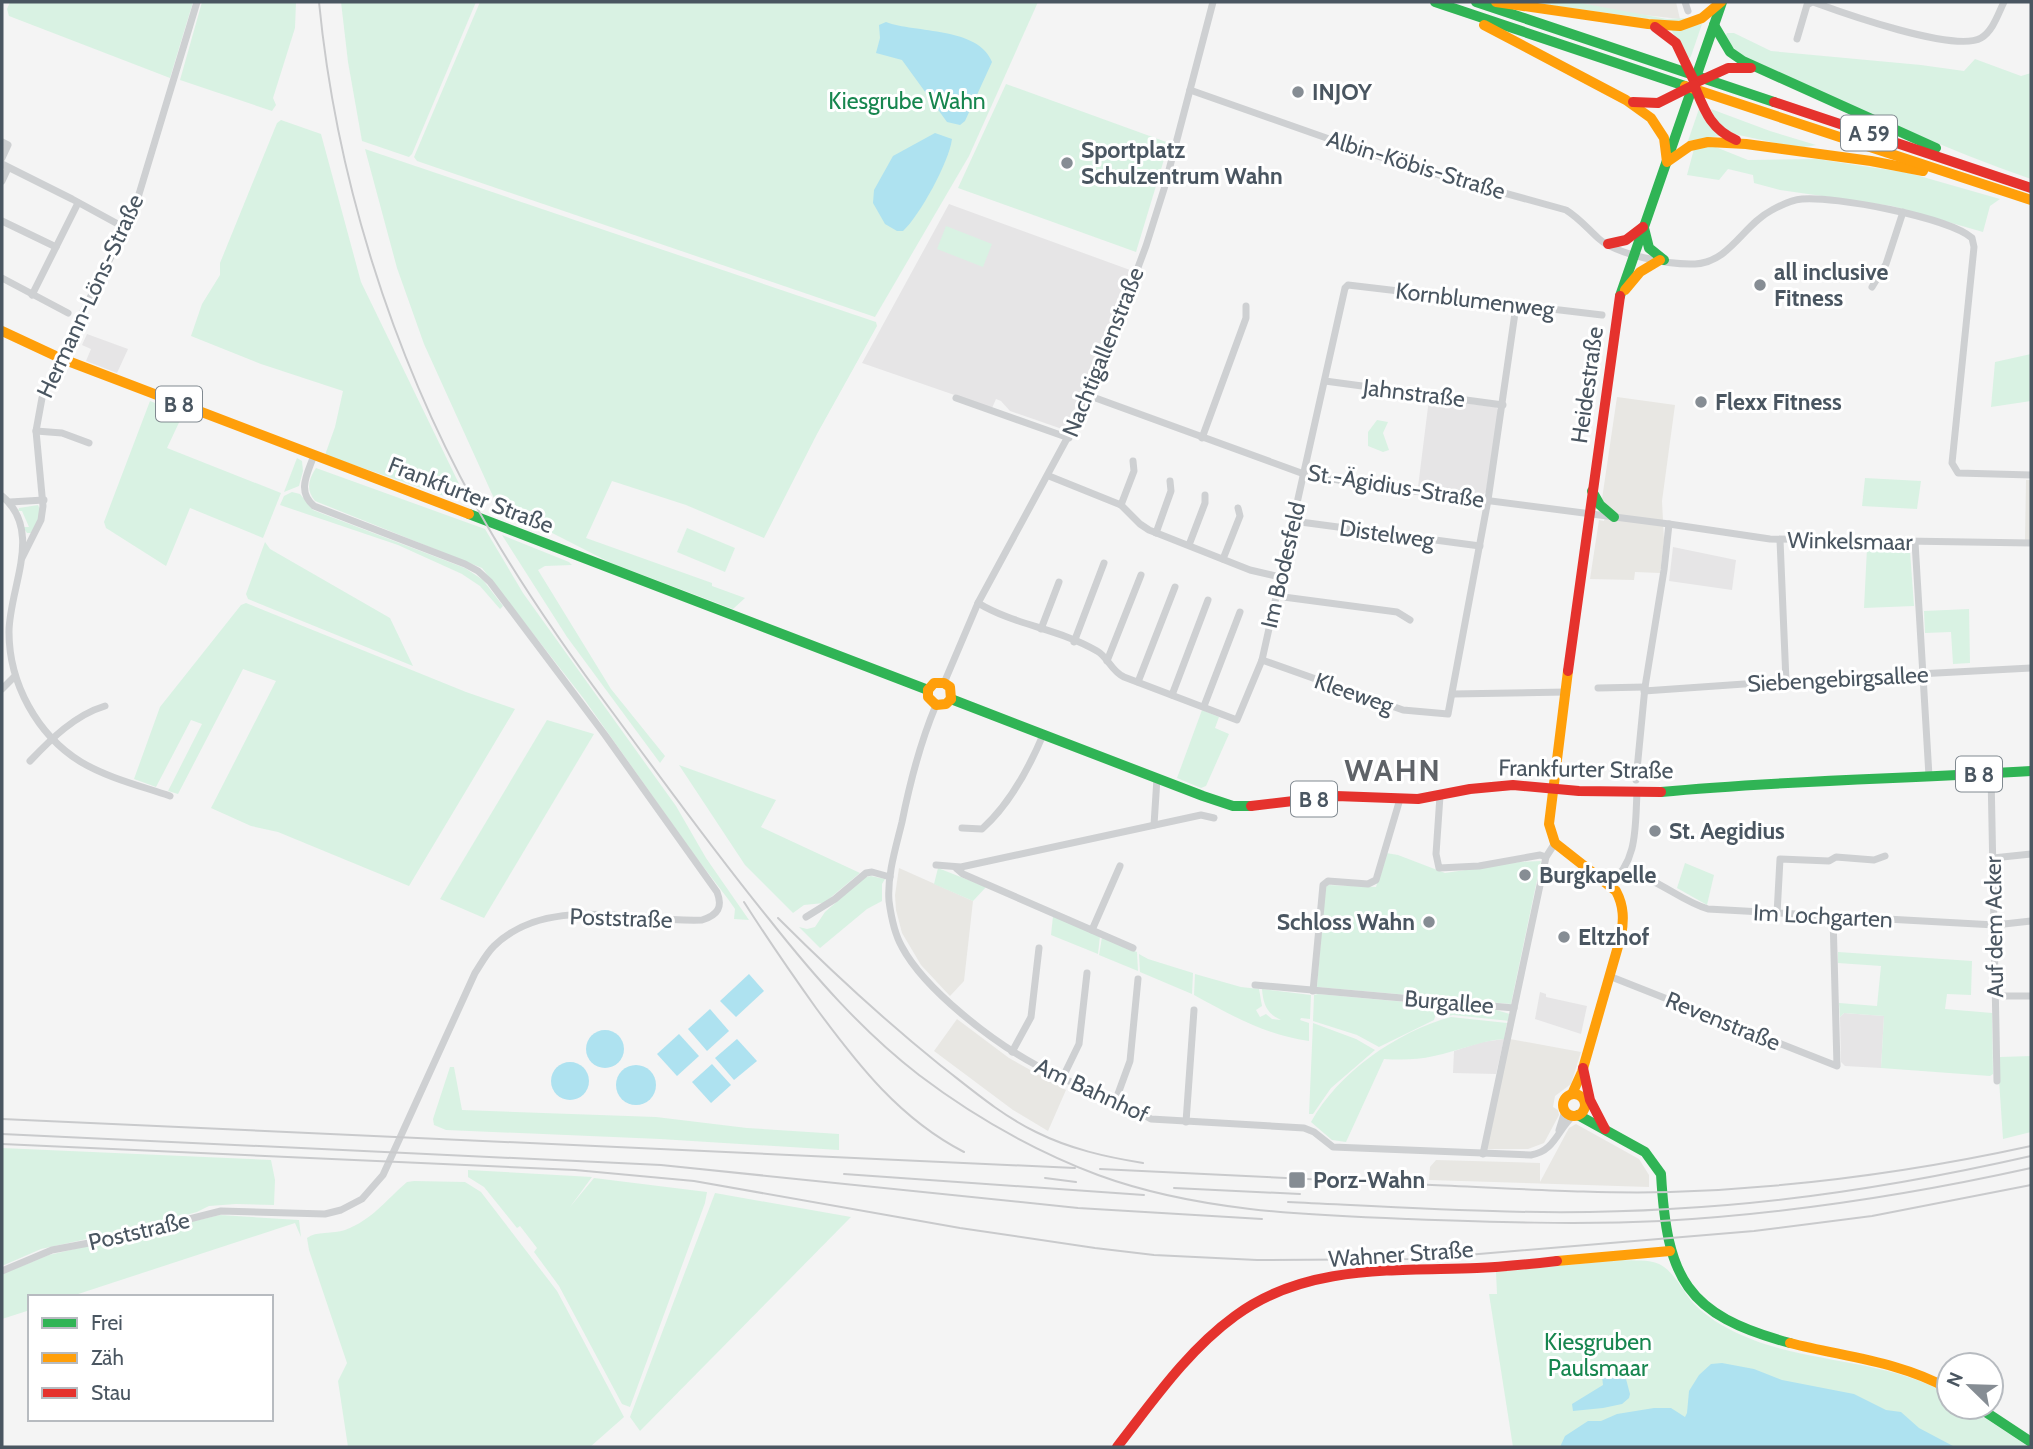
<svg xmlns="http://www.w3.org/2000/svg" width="2033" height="1449" font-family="Cabin,sans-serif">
<rect width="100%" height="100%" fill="#f4f4f4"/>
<g fill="#e8e7e3">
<polygon points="1575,2 1676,2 1680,19 1626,13"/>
<polygon points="1617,397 1675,405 1662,501 1664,540 1660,573 1635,572 1634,580 1590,579 1599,520 1604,521 1607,508 1602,499"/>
<polygon points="2026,480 2031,480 2031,540 2025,540"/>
<polygon points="899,868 973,901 964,981 950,996 921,965 902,933 896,910 895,895"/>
<polygon points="957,1019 1009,1058 1066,1090 1048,1131 1013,1110 934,1051"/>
<polygon points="1510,1039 1581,1052 1571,1084 1555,1096 1553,1107 1558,1110 1559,1115 1544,1143 1528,1149 1487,1149"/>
<polygon points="1576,1124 1639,1159 1649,1175 1649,1187 1429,1180 1430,1167 1436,1160 1540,1163 1540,1182 1569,1128"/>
</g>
<g fill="#e6e5e6">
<polygon points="949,204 1130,270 1094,368 1065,430 1010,411 1001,401 996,399 992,408 862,363"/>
<polygon points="87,334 128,349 117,373 86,361 91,349 82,345"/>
<polygon points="1429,399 1496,407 1499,411 1486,492 1482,495 1418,487"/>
<polygon points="1673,547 1736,560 1732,590 1669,581"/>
<polygon points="1540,992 1546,994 1546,997 1587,1006 1581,1034 1535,1019"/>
<polygon points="1844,1013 1884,1016 1881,1068 1845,1066 1841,1062 1840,1017"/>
<polygon points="1504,1039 1496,1074 1453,1073 1454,1051 1482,1042"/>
</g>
<g fill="#d9f2e3">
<polygon points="10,2 193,2 170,78 9,16 7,9"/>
<polygon points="202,2 296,2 295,28 273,98 276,105 272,111 180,80"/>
<polygon points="341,2 476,2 412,154 409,157 362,141 348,62"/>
<polygon points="480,2 1038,2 969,156 875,317 417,161 414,157"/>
<polygon points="1528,2 1575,2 1667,19 1690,18 1680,23"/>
<polygon points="1702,24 1691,56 1689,59 1670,28"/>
<path d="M1727,33H1734L1771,51L1921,65L1964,71L1975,59L2021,76L2031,73V179C1932,145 1836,98 1740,55L1725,38Z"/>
<polygon points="1006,84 1169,143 1136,252 958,188"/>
<polygon points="1700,106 1720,136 1688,141"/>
<polygon points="1711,109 1770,131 1816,145 1799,148 1734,134 1717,123"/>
<polygon points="281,120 321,134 361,282 463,492 456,500 325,455 335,427 343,391 261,364 191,336 202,304 220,275 220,263 277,123"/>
<polygon points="1713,146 1748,160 1817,159 1909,173 2000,199 1990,206 1983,232 1892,206 1780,190 1754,183 1753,175 1728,169 1719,180 1687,175 1694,149"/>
<polygon points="365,149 876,322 877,326 817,434 764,538 686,505 612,481 586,538 712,583 712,586 745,598 733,609 611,563 497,505 424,344 397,268"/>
<polygon points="946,226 992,244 983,267 937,249"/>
<polygon points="2031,354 2031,401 1991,407 1995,362"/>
<polygon points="150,401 183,414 167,448 281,493 263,538 190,508 166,566 106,528 104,522"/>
<polygon points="1377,420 1388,422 1383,433 1389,450 1383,452 1368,446 1368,432"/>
<polygon points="297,458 302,461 303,471 299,486 284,492"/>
<path d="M316,468L485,529L523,593L676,806L706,858L749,920L734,919L735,909L728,899L695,856L584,699L482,568L315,501C306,490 308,480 316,468Z"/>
<polygon points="1865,478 1921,481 1917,509 1862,506"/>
<polygon points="292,492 300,494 313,510 465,568 483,580 503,606 500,609 480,586 462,574 398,545 280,505 284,496"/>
<path d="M38,505C43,513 36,525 31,533H27L23,527H29L22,511H18L19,508Z"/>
<polygon points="687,528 735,548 725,572 677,552"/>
<polygon points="502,535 569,562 572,565 545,566 538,570 611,689 665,756 660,763 567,637"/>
<polygon points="265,542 270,549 390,618 413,666 248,599 246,594"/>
<polygon points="1867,548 1908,549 1910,551 1914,606 1864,608"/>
<polygon points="246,603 466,692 515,709 409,886 278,832 251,826 211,808 276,681 243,669 178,794 168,791 202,724 191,720 156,787 134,779 160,707 241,605"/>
<polygon points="1969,609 1970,663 1953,664 1951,632 1925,633 1924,611"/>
<polygon points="1202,710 1219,717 1215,728 1229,734 1206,786 1201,788 1177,778"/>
<polygon points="547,720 594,734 484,918 440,899"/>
<polygon points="679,765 776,800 761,827 860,873 824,903 804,905 793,913 745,865"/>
<polygon points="1386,853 1398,855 1445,873 1519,862 1541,861 1511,1004 1317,987 1325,888 1328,885 1376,887"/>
<polygon points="1685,863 1714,875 1707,905 1677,888"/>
<polygon points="938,868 986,887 973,901 934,884"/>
<polygon points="871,876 885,879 882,884 882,901 867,909 820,948 799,927 807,929 815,927 825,912 865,877"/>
<polygon points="1053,916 1100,936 1098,954 1051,935"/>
<polygon points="1102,937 1137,952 1138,971 1099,955"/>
<polygon points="1838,952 1972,961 1971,995 1947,994 1945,1009 1992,1013 1993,1074 1990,1076 1881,1068 1884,1016 1844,1013 1840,1017 1839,1003 1877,1006 1881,966 1838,963"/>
<polygon points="1139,954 1148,959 1193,973 1192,994 1140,972"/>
<path d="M1195,974L1241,987L1259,989L1262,1006L1256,1010L1260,1017L1266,1014L1272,1019L1281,1020C1267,1014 1263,1004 1262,989L1311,995L1310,1019L1301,1018L1300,1020L1309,1023V1041C1263,1034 1233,1016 1194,995Z"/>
<polygon points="1318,994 1439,1005 1434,1020 1379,1047 1357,1035 1313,1021 1314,995"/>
<polygon points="1441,1005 1496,1010 1510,1014 1510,1021 1453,1015 1439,1018"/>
<path d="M1451,1017L1507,1023L1504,1039C1479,1041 1458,1051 1434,1056C1417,1060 1401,1060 1384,1059L1346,1142L1332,1140L1311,1122C1338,1073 1396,1032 1451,1017Z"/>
<polygon points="1313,1023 1356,1039 1375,1050 1331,1088 1313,1114 1309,1114"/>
<polygon points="2031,1056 2031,1132 2003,1139 1999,1080 2000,1057"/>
<polygon points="450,1067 454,1067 462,1110 656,1117 747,1128 839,1134 839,1150 660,1139 446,1130 434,1125 433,1119"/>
<polygon points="2,1148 271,1160 275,1180 274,1205 236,1204 209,1206 197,1212 142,1227 41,1249 2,1266"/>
<polygon points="468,1170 592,1177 570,1207 594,1178 707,1192 705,1203 630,1407 622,1404 559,1286 534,1252 537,1248 520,1226 517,1228 484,1187 468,1177"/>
<path d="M414,1181L465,1182L481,1192L557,1291L624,1417L590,1447H348L338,1381L347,1363L309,1250L307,1238C316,1231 333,1234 345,1230C372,1220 386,1200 407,1182Z"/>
<polygon points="715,1193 851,1217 640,1431 630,1417"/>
<polygon points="220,1215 299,1220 301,1237 295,1223 69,1297 30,1297 30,1310 2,1319 2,1274 49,1255"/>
<path d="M1622,1260C1633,1261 1649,1259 1659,1264C1674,1271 1683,1292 1694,1304C1707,1317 1722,1326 1739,1334C1806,1365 1884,1357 1949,1395V1407H1968L2029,1447H1513L1489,1294H1497L1496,1272Z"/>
</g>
<g fill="#aee2f0">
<path d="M886,22C915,33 979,27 992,62L965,121L960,125L947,122L902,60L876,53L880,38L879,25Z"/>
<path d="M935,133L952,139C949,162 920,215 903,231H897L885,224L873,203L874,190L893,156Z"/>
<polygon points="749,974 764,991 736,1017 720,1001"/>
<polygon points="710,1009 729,1031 707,1051 688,1029"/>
<circle cx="605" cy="1049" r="19"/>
<polygon points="679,1034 699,1056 677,1076 657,1054"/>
<polygon points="737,1039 757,1061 734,1080 715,1058"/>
<circle cx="570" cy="1081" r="19"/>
<polygon points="712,1064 731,1085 711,1103 692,1082"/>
<circle cx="636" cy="1085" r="20"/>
<polygon points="1611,1362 1626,1379 1630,1394 1629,1398 1622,1404 1603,1408 1573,1411 1572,1404 1603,1385 1602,1376 1608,1363"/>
<polygon points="1722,1363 1754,1369 1782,1380 1854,1394 1886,1410 1901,1412 1919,1428 1953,1446 1966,1447 1560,1447 1565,1436 1588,1421 1601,1421 1617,1414 1654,1408 1671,1408 1685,1417 1687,1413 1689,1391 1699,1375 1711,1364"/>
</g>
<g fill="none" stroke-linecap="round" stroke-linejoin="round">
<g stroke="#ced0d2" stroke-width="7">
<polyline points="1685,2 1688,11"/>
<path d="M1813,2C1843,13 1955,53 1981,38C1993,31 1998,14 2004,2"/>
<polyline points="1797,39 1807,5 1812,2"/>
<path d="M1190,90L1406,166L1566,210C1579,218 1587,228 1598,238C1616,255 1670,265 1695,264C1730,262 1743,225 1772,210C1781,205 1791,200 1802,199C1834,196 1948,217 1972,238L1974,247L1952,463L1958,473L2031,475"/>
<polyline points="2,142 8,145 2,158"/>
<polyline points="2,164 72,199 127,229"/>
<polyline points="2,181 8,168"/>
<polyline points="2,221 56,247"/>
<polyline points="2,278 68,313"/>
<polyline points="1872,287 1886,264 1903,212"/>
<polyline points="32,295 78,203"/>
<polyline points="1325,381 1503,405"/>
<polyline points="1090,396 1304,474 1367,485 1669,524 1770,539 2031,543"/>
<polyline points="956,398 1069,438"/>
<polyline points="36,431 62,433 89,443"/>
<polyline points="1202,438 1246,318 1246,306"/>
<polyline points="1049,476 1121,505 1140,524 1149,530 1250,570 1280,577"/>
<path d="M2,496C44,531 9,588 9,632C9,683 37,735 81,762C108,778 141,786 170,796"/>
<polyline points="10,502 44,500"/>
<polyline points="1121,505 1134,471 1133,461"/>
<polyline points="1293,521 1480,546"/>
<polyline points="1156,533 1171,491 1170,481"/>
<polyline points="1780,540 1786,681"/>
<polyline points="1915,542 1929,776"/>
<polyline points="1189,545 1205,503 1205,495"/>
<polyline points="22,558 41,520 43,506 36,431 42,398 56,364 133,214 197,2"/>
<polyline points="1223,559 1240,516 1238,508"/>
<polyline points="1276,596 1397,612 1410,620"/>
<path d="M978,603C1014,625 1060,629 1097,651C1108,657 1111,671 1124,677L1237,720L1262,660L1345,288L1348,285L1602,315"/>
<polyline points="1041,629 1059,582"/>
<polyline points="1074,642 1104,563"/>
<polyline points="1262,660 1403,710 1448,714 1488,500 1516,306"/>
<polyline points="1107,661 1141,575"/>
<polyline points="1138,682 1175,587"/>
<polyline points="944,683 978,603 1090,396 1146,246 1164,189 1213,2"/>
<polyline points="1598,688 1645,687"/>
<polyline points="2,689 14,677"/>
<polyline points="1644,691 1786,681 2031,668"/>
<polyline points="1453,694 1566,692"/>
<polyline points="1172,695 1208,600"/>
<path d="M936,705C920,743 910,782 902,822C896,847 887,875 889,901C891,916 894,933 902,947C925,990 993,1042 1036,1065C1073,1086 1115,1097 1151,1119L1304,1128L1314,1132L1333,1147L1531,1155C1555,1151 1557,1130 1574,1115"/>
<polyline points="1204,706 1240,612"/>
<path d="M30,761C51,739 75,715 105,706"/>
<polyline points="1991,773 1997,1081"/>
<polyline points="1636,780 1645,687 1664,570 1669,524"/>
<polyline points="1440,796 1436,854 1439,868 1479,866 1540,855 1546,857"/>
<polyline points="1154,825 1157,778"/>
<path d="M962,828L982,829C1009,805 1029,768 1043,735"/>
<polyline points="1993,858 2031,854"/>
<polyline points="936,865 961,867 1201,815 1214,818"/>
<polyline points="956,868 963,874 1133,948"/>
<path d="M1624,872C1656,876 1678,900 1708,909L1995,925L2031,921"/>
<path d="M1610,884C1638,861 1635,827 1637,793"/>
<polyline points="1777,914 1780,859 1829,861 1836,857 1874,860 1885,856"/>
<polyline points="806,917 835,899 866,873 872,872 890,877"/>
<polyline points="1092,930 1120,866"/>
<polyline points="1609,976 1837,1066 1833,916"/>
<polyline points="1255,985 1514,1008"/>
<polyline points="1313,991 1323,885 1328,881 1368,884 1376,880 1400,799"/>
<polyline points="1996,996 2031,996"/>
<polyline points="1012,1052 1031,1017 1039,948"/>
<polyline points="1062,1079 1079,1044 1087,973"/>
<polyline points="1115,1102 1130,1061 1138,979"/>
<polyline points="1186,1122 1194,1010"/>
<polyline points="1559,1130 1565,1111"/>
<polyline points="1483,1154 1546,857 1555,843"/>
<path d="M2,1271L52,1250L110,1239L221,1211L325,1214L341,1210L362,1199L383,1175L475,973C481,964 486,954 494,946C549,893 635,923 702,920C718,915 723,907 717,892L605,735L490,582L478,571L465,564L314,506C296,491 308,473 314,455"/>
</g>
<g stroke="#30b455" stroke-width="10">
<polyline points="1435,2 1685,86"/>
<polyline points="1476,2 1774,102"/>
<polyline points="1714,25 1730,52 1743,61 1936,148"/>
<polyline points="1644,228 1649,248 1664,260"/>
<polyline points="1620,296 1722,2"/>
<polyline points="1592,491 1600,505 1614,517"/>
<polyline points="469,514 928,690"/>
<polyline points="951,699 1203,796 1233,806 1251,806"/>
<path d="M1661,792C1784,780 1908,779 2031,771"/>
<path d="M1578,1115L1645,1152L1661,1174C1667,1278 1685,1315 1790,1343"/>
<polyline points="1978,1407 2031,1442"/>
</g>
<g stroke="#ff9f0a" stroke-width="10">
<polyline points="1496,2 1648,24 1680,26 1702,18 1721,2"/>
<polyline points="1484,25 1626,100 1651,118 1664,138 1667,162 1690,146 1708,142 1746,144 1871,161 1923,171"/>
<polyline points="1685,86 2031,200"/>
<polyline points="1625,290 1640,272 1660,260"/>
<polyline points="2,331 60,358 469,514"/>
<path d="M1568,671L1549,824L1555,843L1616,891C1624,906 1624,920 1621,936L1582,1072L1572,1094"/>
<polyline points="928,690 934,683 944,683 950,687 951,699"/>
<polyline points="928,690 928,697 936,705 946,704 951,699"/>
<circle cx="1574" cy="1105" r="11"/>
<polyline points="1557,1261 1670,1251"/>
<path d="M1790,1343C1844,1357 1899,1361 1949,1389"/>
</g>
<g stroke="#e5322d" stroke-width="10">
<polyline points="1655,27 1676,43 1695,83 1728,68 1751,68"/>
<path d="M1633,102L1658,103L1694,85C1704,109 1710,129 1736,140"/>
<polyline points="1774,102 2031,188"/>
<polyline points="1608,244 1626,240 1643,227"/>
<polyline points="1568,671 1620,296"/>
<polyline points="1251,806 1336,796 1418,799 1470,789 1513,785 1579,791 1661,792"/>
<polyline points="1583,1068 1590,1100 1605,1129"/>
<path d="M1117,1447C1153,1401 1187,1351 1235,1316C1305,1264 1394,1271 1477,1268C1504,1267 1531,1264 1557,1261"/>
</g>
<g stroke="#c9cacc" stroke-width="2">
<path d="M319,2C336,176 391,352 476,506C517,580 565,649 616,717C666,785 716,854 769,919C814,976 862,1031 919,1075C973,1116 1035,1151 1098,1175C1196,1211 1304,1215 1408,1219C1492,1222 1577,1225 1661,1221C1786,1214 1909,1195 2031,1168"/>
<path d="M744,902C767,938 791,973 816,1008C858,1065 900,1119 964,1152"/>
<path d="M778,918C830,970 883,1019 940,1065C971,1089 1001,1115 1036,1132C1070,1149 1106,1157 1143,1163"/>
<polyline points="2,1119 1075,1168"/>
<polyline points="2,1134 661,1165 1078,1208 1262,1219"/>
<polyline points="2,1144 575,1170 694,1181 960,1228 1095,1248 1154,1255 1257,1260 1420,1259 1754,1231 1872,1216 2031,1185"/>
<path d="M1100,1169C1210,1175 1321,1179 1432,1185C1511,1188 1591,1194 1670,1192C1792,1188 1912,1172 2031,1146"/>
<polyline points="844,1174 1144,1195"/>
<polyline points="1045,1178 1076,1182"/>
<polyline points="1174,1188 1300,1194"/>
<path d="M1288,1202C1415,1208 1542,1217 1669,1209C1792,1203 1912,1183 2031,1156"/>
</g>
</g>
<g fill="#868d94" stroke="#fff" stroke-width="2.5">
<circle cx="1298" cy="92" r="7"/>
<circle cx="1067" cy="163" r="7"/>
<circle cx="1760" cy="285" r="7"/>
<circle cx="1701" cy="402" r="7"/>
<circle cx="1655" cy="831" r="7"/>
<circle cx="1525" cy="875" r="7"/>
<circle cx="1429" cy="922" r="7"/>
<circle cx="1564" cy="937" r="7"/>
<rect x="1288" y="1171" width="18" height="18" rx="3.5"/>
</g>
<g text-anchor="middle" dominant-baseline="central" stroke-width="6" stroke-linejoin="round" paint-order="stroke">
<g fill="#fff" stroke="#808990" stroke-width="2">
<rect x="1841" y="115.5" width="56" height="35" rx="5"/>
<rect x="156" y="386.5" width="46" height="35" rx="5"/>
<rect x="1956" y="756.5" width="46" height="35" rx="5"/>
<rect x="1291" y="781.5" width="46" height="35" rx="5"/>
</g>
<g font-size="21" font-weight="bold" fill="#4a5661">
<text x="1869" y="133">A 59</text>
<text x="179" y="404">B 8</text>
<text x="1979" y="774">B 8</text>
<text x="1314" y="799">B 8</text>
</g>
<g font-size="23" font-weight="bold" fill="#4a5661" stroke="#fff" text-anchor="start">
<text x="1312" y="92">INJOY</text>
<text x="1081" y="150">Sportplatz<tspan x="1081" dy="26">Schulzentrum Wahn</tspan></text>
<text x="1774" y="272">all inclusive<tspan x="1774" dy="26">Fitness</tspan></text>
<text x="1715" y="402">Flexx Fitness</text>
<text x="1669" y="831">St. Aegidius</text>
<text x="1539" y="875">Burgkapelle</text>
<text x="1415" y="922" text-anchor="end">Schloss Wahn</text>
<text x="1578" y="937">Eltzhof</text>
<text x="1313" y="1180">Porz-Wahn</text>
</g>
<g font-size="23" fill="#17864f" stroke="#fff">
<text x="907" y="101">Kiesgrube Wahn</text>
<text x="1598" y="1342">Kiesgruben<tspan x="1598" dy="26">Paulsmaar</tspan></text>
</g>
<g font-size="23" fill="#4a5661" stroke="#fff">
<text transform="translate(1416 165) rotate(17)">Albin-Köbis-Straße</text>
<text transform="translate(90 296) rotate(-65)">Hermann-Löns-Straße</text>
<text transform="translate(1475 300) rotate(7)">Kornblumenweg</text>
<text transform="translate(1103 352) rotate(-68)">Nachtigallenstraße</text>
<text transform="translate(1587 385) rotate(-82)">Heidestraße</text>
<text transform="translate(1414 393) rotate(7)">Jahnstraße</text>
<text transform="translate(1396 486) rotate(9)">St.-Ägidius-Straße</text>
<text transform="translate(471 495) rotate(21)">Frankfurter Straße</text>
<text transform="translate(1387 534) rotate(8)">Distelweg</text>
<text transform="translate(1850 541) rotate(1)">Winkelsmaar</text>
<text transform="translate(1283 565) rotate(-77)">Im Bodesfeld</text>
<text transform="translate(1838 679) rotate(-3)">Siebengebirgsallee</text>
<text transform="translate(1354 693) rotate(19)">Kleeweg</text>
<text transform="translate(1586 769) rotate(1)">Frankfurter Straße</text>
<text transform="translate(1823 916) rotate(3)">Im Lochgarten</text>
<text transform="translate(621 918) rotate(2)">Poststraße</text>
<text transform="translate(1994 927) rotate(-91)">Auf dem Acker</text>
<text transform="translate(1449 1002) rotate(5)">Burgallee</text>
<text transform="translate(1723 1021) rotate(22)">Revenstraße</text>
<text transform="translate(1092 1090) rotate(25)">Am Bahnhof</text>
<text transform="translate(139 1231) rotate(-13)">Poststraße</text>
<text transform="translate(1401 1254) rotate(-4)">Wahner Straße</text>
</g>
<g font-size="30" font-weight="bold" letter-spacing="2" fill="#5f6368" stroke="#fff">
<text x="1393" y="770">WAHN</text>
</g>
</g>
<rect width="2033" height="1449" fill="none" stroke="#4a5661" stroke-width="7"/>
<rect x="28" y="1295" width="245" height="126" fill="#ffffff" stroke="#b7bbc0" stroke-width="2"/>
<rect x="42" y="1318" width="35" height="10" fill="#30b455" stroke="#b7bbc0" stroke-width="2"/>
<text x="91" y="1330" font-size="21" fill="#4a5661">Frei</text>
<rect x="42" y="1353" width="35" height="10" fill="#ff9f0a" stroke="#b7bbc0" stroke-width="2"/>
<text x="91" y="1365" font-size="21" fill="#4a5661">Zäh</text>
<rect x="42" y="1388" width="35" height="10" fill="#e5322d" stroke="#b7bbc0" stroke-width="2"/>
<text x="91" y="1400" font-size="21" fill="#4a5661">Stau</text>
<g transform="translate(1970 1386) rotate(293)"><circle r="33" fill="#ffffff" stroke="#b7bbc0" stroke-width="2"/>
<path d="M0-5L12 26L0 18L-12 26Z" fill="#868d94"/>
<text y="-10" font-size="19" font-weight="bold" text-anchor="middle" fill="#4a5661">N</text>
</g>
</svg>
